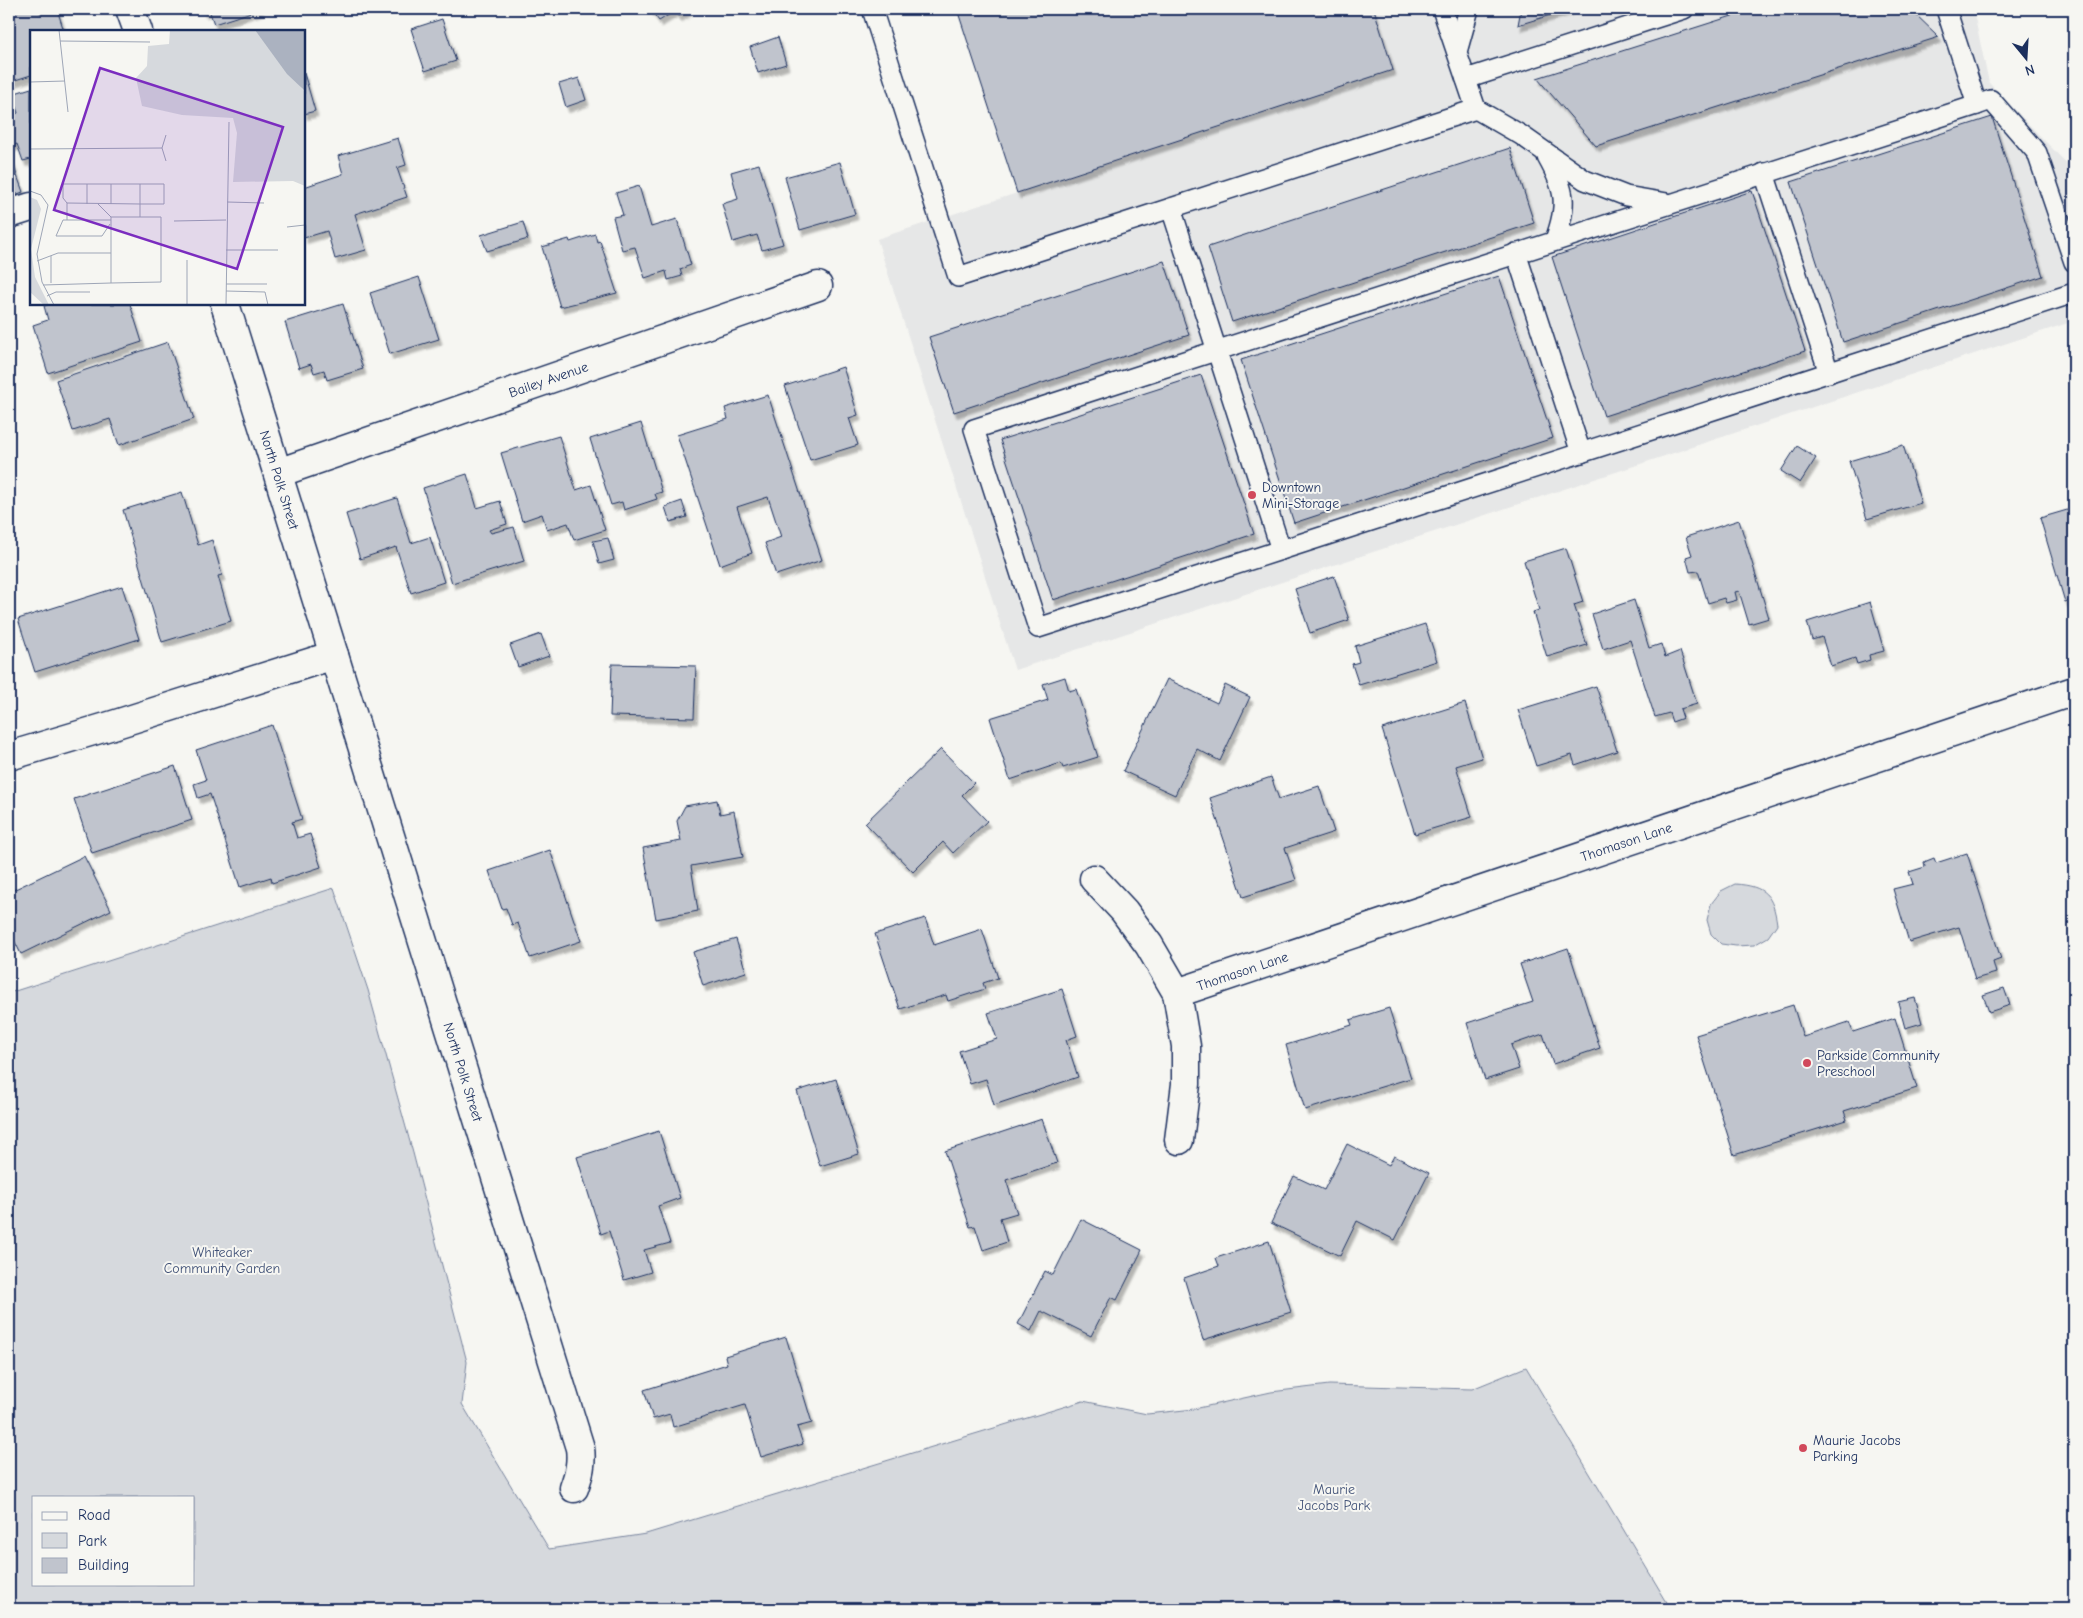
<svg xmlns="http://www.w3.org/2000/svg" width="2083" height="1618" font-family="'Comic Neue',sans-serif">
<defs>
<filter id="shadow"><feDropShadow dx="3" dy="5.5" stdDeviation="1" flood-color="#0004"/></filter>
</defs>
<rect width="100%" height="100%" fill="#f6f6f2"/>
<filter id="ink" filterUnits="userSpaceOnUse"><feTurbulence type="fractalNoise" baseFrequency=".02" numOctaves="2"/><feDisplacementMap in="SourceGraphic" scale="10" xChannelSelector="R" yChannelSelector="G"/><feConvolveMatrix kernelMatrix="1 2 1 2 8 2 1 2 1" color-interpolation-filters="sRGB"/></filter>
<g filter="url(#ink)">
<polygon fill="#e6e7e7" points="1374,9 1973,9 1989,83 2074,171 2074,321 1015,670 877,239 1393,70"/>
<g fill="#d6d9dd" stroke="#78849e" fill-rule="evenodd">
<path d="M1735,884C1765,886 1773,895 1777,924L1768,937L1754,945L1736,946L1721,944L1711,934L1707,920L1711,904L1721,891Z"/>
<path d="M334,888L368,990L413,1153L467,1362L462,1404L549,1549L646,1534L1083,1401L1147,1414L1194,1409L1271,1392L1329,1385L1472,1389L1526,1367L1671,1609H9V993ZM34,1497H194V1584H34Z"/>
</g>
<g fill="#c0c4cd" stroke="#1b2f5e" filter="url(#shadow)">
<polygon points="9,9 39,9 40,13 57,9 64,31 31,31 31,75 9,82"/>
<polygon points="202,9 261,9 214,24 209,10 203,12"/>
<polygon points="650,9 690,9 679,16 675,11 659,21"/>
<polygon points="957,9 1374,9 1393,70 1017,193"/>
<polygon points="1521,9 1570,9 1518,25"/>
<polygon points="1754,9 1910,9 1939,37 1596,146 1537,78"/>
<polygon points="442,19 456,61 425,71 411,29"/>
<polygon points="778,37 786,64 758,73 750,47"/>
<polygon points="304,73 315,111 304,114"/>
<polygon points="579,78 586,100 566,107 559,84"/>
<polygon points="31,88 31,159 23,161 17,144 9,147 9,122 10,121 9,116 18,113 12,94"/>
<polygon points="1992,117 2043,276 1843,342 1791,182"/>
<polygon points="398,138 406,165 397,168 407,197 355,214 366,250 335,259 327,231 304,238 304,187 343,174 338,156"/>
<polygon points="1510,148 1534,223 1232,322 1208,247"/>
<polygon points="10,156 23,192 9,197 9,157"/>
<polygon points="840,162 855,214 800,230 785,177"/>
<polygon points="759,164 783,244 762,250 757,235 733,242 722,204 738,199 731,172"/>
<polygon points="639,186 651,227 677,219 691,265 680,269 682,276 668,280 666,271 645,278 635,247 622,250 613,217 623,215 616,193"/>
<polygon points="1752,191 1805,351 1604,416 1552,257"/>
<polygon points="523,222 528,239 487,251 481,235"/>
<polygon points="595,234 597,242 600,241 617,293 560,307 542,247 569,239 570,242"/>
<polygon points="1164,261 1189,335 954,412 929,337"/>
<polygon points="1499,276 1553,438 1294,523 1241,360"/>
<polygon points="419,277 439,339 390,354 370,293"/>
<polygon points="49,304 130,304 142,342 48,373 33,325 48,320 44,306"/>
<polygon points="343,304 363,369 327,380 324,370 314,373 311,364 299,368 285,322"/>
<polygon points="168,342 194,419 119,445 110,419 73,431 56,380"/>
<polygon points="843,367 858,415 849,418 858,445 810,460 785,386"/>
<polygon points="1201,375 1254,534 1053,600 1000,440"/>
<polygon points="768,395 822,560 776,575 765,543 781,537 768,497 737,507 752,553 720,565 677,435 728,419 725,408"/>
<polygon points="641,423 662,492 655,494 657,499 624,510 622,502 611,505 590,439"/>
<polygon points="559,436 576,490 591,485 605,530 574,540 568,523 547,530 542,514 522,521 501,453"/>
<polygon points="1903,445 1921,503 1867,519 1849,461"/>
<polygon points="1797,446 1816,458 1800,483 1781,471"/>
<polygon points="467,474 477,508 500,501 507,524 489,530 491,533 514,527 524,561 452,583 423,488"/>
<polygon points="182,492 198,545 212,540 222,575 218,576 231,621 162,642 123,510"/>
<polygon points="397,498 411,543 430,537 444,582 411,593 396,547 360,559 346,514"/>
<polygon points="682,501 687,517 670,522 665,507"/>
<polygon points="2074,508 2074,599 2065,602 2040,518"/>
<polygon points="1739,520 1769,618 1749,624 1739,591 1735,592 1737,600 1726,603 1724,598 1708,603 1698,571 1690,572 1686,557 1692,555 1686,537"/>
<polygon points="608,538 614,560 599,564 593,541"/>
<polygon points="1566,548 1583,602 1574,605 1587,645 1547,657 1533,612 1539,610 1524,561"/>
<polygon points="1334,576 1349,620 1310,633 1295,589"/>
<polygon points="122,586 139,639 35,672 18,619"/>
<polygon points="1634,600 1649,648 1661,644 1665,657 1680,651 1697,704 1680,709 1683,718 1672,722 1669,713 1655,717 1630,640 1603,649 1592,614"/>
<polygon points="1870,602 1884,651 1869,655 1870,660 1857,664 1855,658 1831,666 1822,637 1812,640 1807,622"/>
<polygon points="1425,624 1437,661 1359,685 1352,664 1359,662 1355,646"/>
<polygon points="541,634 549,656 518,667 510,645"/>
<polygon points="612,664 696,666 694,718 610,716"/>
<polygon points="1065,677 1069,691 1076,689 1098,757 1063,768 1061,763 1010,780 990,718 1048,700 1043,684"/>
<polygon points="1167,679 1217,703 1225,685 1250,697 1220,761 1197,749 1175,795 1123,771"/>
<polygon points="1596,686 1617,751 1575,765 1572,755 1536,766 1518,710"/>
<polygon points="1465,703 1482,758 1456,766 1472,817 1415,834 1382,729"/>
<polygon points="272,725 302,819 292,822 297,838 310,834 321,867 272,883 271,877 240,887 210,794 198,798 194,784 206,780 196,750"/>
<polygon points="941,749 974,783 962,795 987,821 953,853 943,842 913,872 865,823"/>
<polygon points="175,766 192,820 92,853 74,799"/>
<polygon points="1271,777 1279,799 1319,786 1334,832 1285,848 1296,880 1243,897 1210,798"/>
<polygon points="717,800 720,814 734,811 743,857 691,866 698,911 656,919 643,848 681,841 677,821 685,806"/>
<polygon points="550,850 581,941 530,958 518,923 512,925 506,908 502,909 489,871"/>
<polygon points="1967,853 2001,959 1993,962 1996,973 1975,979 1959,927 1909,942 1893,889 1913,884 1909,872 1925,867 1924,862 1934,858 1936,863"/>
<polygon points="84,856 111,910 21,954 9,930 9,892"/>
<polygon points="925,918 934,945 982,929 998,978 983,983 985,989 948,1001 946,995 900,1009 875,934"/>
<polygon points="736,939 746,972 703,986 693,952"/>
<polygon points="1568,948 1600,1048 1553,1064 1543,1034 1511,1045 1519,1069 1485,1080 1467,1023 1533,1002 1520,964"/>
<polygon points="2004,988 2010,1005 1989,1012 1983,995"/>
<polygon points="1062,989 1077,1036 1066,1040 1078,1077 994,1105 986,1079 970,1084 959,1051 997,1039 988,1013"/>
<polygon points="1915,998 1922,1023 1905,1028 1898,1002"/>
<polygon points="1793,1005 1803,1037 1849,1022 1853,1032 1895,1018 1917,1088 1844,1111 1847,1120 1734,1155 1696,1035"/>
<polygon points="1389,1008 1411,1078 1305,1110 1286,1045 1352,1025 1350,1020"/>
<polygon points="836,1079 859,1154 820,1166 797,1091"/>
<polygon points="1042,1119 1057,1163 1006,1180 1017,1213 1000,1218 1007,1242 983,1250 975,1226 970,1227 945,1151"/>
<polygon points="659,1131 680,1198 658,1206 670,1243 644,1250 651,1272 624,1280 609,1231 601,1234 577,1157"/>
<polygon points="1347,1144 1389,1165 1394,1156 1429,1173 1395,1240 1357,1221 1340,1256 1271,1223 1294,1176 1324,1190"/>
<polygon points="1081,1219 1142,1250 1117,1300 1111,1297 1091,1336 1041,1311 1031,1331 1018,1324 1045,1271 1053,1275"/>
<polygon points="1269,1241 1291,1312 1203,1340 1184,1278 1219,1266 1216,1258"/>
<polygon points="786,1337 812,1423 797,1427 803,1444 761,1457 745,1405 673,1427 670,1414 653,1419 644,1390 727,1364 725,1356"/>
</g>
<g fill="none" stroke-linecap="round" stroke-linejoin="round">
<g stroke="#1b2f5e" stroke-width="22">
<g id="lane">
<polyline points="872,9 958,277 1476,109 1442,9"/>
<polyline points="1457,52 1469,9"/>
<polyline points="1466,79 1684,9"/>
<polyline points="1977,105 1991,100 2037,153 2074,262"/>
<polyline points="1476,109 1521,135 1585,180 1626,196 1667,203"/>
<path d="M1547,157C1566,191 1568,204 1555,240"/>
<polyline points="1764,173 1829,373"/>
<polyline points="1171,208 1281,550 1038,628 974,429 1977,105 1946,9"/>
<polyline points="1516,253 1581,453"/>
<polyline points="1281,550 2074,293"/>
</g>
</g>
<g stroke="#1b2f5e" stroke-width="31">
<g id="street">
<polyline points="130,9 138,31"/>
<polyline points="9,214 31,207"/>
<path id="s1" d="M225,304L580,1448C582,1463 579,1474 574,1488"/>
<path id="s2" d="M278,473L818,286"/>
<polyline points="9,756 113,725 334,655"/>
<polyline points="1094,879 1124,911 1149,945 1177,993 1186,1046 1186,1084 1179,1140"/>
<path id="s3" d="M1177,993L2074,691"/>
</g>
</g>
<use href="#lane" stroke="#f6f6f2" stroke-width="19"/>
<use href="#street" stroke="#f6f6f2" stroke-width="28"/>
</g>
</g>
<g fill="#d1495b" stroke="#f6f6f2" stroke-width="2">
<circle cx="1252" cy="495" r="5"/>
<circle cx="1807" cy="1063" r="5"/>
<circle cx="1803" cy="1448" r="5"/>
</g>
<g text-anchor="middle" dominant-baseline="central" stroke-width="4" stroke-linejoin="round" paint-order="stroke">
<g font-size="14" fill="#1b2f5e" stroke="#f6f6f2">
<text stroke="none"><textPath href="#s2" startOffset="286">Bailey Avenue</textPath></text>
<text stroke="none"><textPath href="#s1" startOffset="184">North Polk Street</textPath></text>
<text stroke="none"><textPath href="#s3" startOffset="474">Thomason Lane</textPath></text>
<text stroke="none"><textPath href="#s3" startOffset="69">Thomason Lane</textPath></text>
<text stroke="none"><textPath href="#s1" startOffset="804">North Polk Street</textPath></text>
</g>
<g font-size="14" fill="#1b2f5e" stroke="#f6f6f2" text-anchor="start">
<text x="1262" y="487">Downtown<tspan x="1262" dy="16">Mini-Storage</tspan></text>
<text x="1817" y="1055">Parkside Community<tspan x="1817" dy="16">Preschool</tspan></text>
<text x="1813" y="1440">Maurie Jacobs<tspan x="1813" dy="16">Parking</tspan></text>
</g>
<g font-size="14" fill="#405177" stroke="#f6f6f2">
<text x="222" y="1252">Whiteaker<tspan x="222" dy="16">Community Garden</tspan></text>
<text x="1334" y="1489">Maurie<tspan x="1334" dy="16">Jacobs Park</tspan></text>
</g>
</g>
<g transform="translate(30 30)">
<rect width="275" height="275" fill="#f6f6f2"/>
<path d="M140,0L226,1L275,62V156L263,151L203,152L207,103L203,88L152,85L112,76L106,48L117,36L118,16L139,14ZM0,167L7,170L11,179L1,219L5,247L19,275H14L0,262Z" fill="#d6d9dd"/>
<path d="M225,0H275V61L257,44Z" fill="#abb2c0"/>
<path fill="none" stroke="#9ea6b7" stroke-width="1" d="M29,0L38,82M30,11L120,12M0,52L35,51M0,119L132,118M136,131L132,118L136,105M57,154V174M81,154V174M0,161L11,165L18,175L7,224L12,252L24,275M197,172L234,173M37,173L33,168V154H110M68,174L81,187M37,190H33L26,206H72L80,194M81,190H37V173L110,174H134V154H110V187M144,191L196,190M257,197L275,195M196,220H248M81,223V187H131V252L81,253M21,226V253M157,230V275M7,231L28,223H81V253L13,255M196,254H237M196,261L235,262L238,275M17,266L26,262H60M196,275L199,92"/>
<path fill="#7b2cbf" fill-opacity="0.15" stroke="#7b2cbf" stroke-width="2.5" d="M70,38L253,97L207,239L24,180Z"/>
<rect width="275" height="275" fill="none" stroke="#1b2f5e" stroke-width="2.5"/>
</g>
<rect width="2083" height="1618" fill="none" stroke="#f6f6f2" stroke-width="30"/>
<rect x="15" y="15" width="2053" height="1588" fill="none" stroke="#1b2f5e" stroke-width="2" filter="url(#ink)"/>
<rect x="32" y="1496" width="162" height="90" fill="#f6f6f2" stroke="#9ea6b7"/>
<rect x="42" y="1512" width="25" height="8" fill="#f6f6f2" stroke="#9ea6b7"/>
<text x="78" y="1520" font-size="15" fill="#1b2f5e">Road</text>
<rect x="42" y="1533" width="25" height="15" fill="#d6d9dd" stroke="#9ea6b7"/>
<text x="78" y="1546" font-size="15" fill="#1b2f5e">Park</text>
<rect x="42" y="1558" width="25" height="15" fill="#c0c4cd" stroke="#9ea6b7"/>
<text x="78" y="1570" font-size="15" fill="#1b2f5e">Building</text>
<g transform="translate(2026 58) rotate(162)" stroke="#f6f6f2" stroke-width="4" paint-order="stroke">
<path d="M0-4L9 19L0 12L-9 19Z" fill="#1b2f5e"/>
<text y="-8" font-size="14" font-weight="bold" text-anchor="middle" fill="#1b2f5e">N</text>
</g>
</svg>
